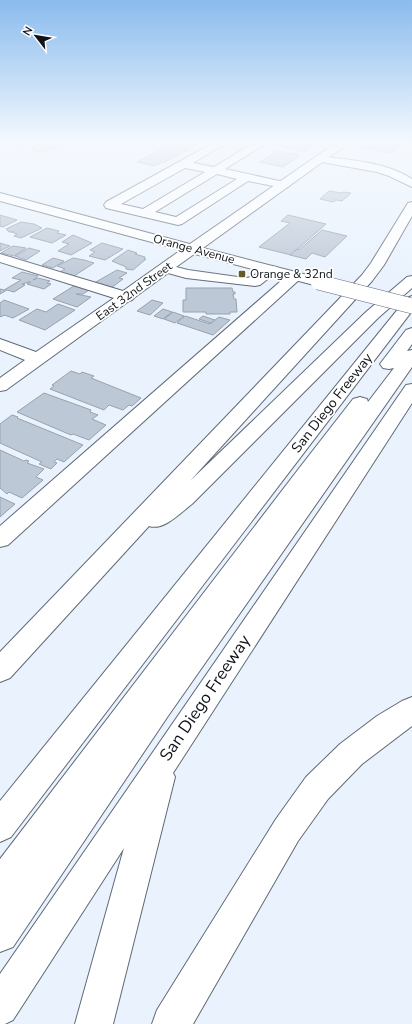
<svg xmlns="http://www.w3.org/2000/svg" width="412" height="1024" font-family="'Nunito Sans',sans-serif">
<rect width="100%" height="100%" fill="#e9f2fd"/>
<g fill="#bdc8d6" stroke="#97a2af">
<polygon points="25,142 30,143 22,147 3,143"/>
<polygon points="31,142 67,142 60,147 58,146 55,149 42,152 32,150 35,149 30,148 37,144"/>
<polygon points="175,142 203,142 165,162 163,162 155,166 137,162"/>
<polygon points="290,142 319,142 305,152 282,147"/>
<polygon points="364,142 387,142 400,144 398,146 400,147 390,153 357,147"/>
<polygon points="277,151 300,155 283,167 260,162"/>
<polygon points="329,191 341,193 343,192 351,193 342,201 336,200 333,202 320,199"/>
<polygon points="0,215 17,220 3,227 0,226"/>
<polygon points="288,215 326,224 291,255 259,247 290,223 281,221"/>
<polygon points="21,222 34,224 42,228 21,238 14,236 17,234 12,232 14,232 9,232 6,229"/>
<polygon points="47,228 59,231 57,233 66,235 52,243 30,237"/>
<polygon points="322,230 347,236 325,257 312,253 306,259 290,255 297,249 299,250"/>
<polygon points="73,235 92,243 71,255 58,251 69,244 62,242"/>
<polygon points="0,243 10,246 0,251"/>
<polygon points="102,243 123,249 105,260 89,256 95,252 90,250"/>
<polygon points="13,246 26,248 14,256 1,253"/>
<polygon points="29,248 40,251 26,260 15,256"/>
<polygon points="128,250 137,253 135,254 145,257 144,259 146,259 133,270 126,269 126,267 112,261"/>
<polygon points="53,258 64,261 53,268 42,265"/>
<polygon points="73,258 84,260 94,263 74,276 60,272 65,269 57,266"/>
<polygon points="117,270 127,273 119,278 123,279 111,288 94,283"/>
<polygon points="22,272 38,276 33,280 38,278 50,281 47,283 51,284 44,289 27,284 31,282 29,282 22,284 25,285 14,292 7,290 0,294 0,289 4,290 21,280 12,278"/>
<polygon points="74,286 89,290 83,294 76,294 91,297 77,307 53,299"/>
<polygon points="186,288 232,288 233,292 235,292 235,294 233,294 234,299 236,299 237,312 230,312 230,314 206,314 206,312 183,312 183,300 186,300"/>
<polygon points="4,300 29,309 13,318 4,315 1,317 0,316 0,303"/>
<polygon points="152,300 163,303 150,315 137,311"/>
<polygon points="58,304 75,310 45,330 19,320 37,309 46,312"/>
<polygon points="163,309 172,312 163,319 154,316"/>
<polygon points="173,312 184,316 175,323 164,319"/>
<polygon points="185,316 210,324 219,317 230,320 213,335 177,323"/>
<polygon points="203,316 215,320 211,323 199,319"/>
<polygon points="71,371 80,374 82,372 94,376 91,378 141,398 132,406 129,405 123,410 109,405 104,410 50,389 54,386 52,385"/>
<polygon points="44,393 91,410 90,412 98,415 92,419 106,425 89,440 73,434 71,435 17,412"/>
<polygon points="12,415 18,417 17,418 83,445 64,462 57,459 54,462 57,463 51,469 39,464 42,462 0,443 0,424"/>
<polygon points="0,450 24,461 26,460 29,461 27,463 44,469 36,477 43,480 22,498 9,492 7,494 0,488"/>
<polygon points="0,497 15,504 0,517"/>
</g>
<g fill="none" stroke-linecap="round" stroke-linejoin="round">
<g stroke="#606a76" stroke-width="2">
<g id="minor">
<path d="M215,142H228L193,163L214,167L255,142H268L225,169L284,182L288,183L290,185L288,187L284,188L248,181L182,224L178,225L106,208L104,205L106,202ZM185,168L205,172L143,209L121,204ZM217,174L237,179L176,217L155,212Z"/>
<polygon points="339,142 352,142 332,155 324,155 323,153 324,151"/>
<path d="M0,193L197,246L199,249L197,252L176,267L188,270L245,278C258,278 264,264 277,267L279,270L260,285L255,286L186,278L168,273L135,297L132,300L129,301L6,390L0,391V378L25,360L0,350V339L36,352L114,298L0,262V254L123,291L181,250L0,201Z"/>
<polygon points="295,272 300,273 302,276 300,279 8,545 0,547 0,526 290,273"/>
</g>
</g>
<g stroke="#606a76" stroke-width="2">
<polygon id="major" points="328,150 333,153 332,155 203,248 323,279 325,282 323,285 318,286 187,252 185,249 187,246 324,151"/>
</g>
<g stroke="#606a76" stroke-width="2">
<g id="highway">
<path d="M320,156C350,160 386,162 412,179V187L389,176L377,172L316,161L315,159L316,157Z"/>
<path d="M412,202V216L384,265L372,281L190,481L366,312L407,277L412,276V288L378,318L192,504C180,513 164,531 149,526L10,678L0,682V652L362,275L371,263L408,203Z"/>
<polygon points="412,296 412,311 11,837 0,842 0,801 407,298"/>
<polygon points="412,328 412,344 407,351 412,350 412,367 168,716 13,947 0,952 0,859 297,471 353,399 360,397 367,399 368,402 394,368 389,369 383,368 380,364 406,330"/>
<polygon points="412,384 412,403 173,773 175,777 113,1024 75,1024 124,848 13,1020 5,1024 0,1024 0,974 406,385"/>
<polygon points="412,697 412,726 362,764 328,799 298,841 193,1024 152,1024 157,1010 276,819 306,777 340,744 377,716 402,701"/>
</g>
</g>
<use href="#minor" fill="#fff" fill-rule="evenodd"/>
<use href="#major" fill="#fff" fill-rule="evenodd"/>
<use href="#highway" fill="#fff" fill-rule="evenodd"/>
<g stroke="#606a76" stroke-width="16" stroke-linecap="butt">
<polyline id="major-bridge" points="318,282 412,306"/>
</g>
<use href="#major-bridge" stroke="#fff" stroke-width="15"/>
</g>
<linearGradient id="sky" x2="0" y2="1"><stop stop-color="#8abbed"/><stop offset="0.5" stop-color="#f5f9fe"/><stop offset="1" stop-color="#f5f9fe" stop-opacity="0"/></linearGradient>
<rect width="412" height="286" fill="url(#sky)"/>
<rect fill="#635c28" stroke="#fff" stroke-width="1.5" x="238" y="270" width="8" height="8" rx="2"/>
<g text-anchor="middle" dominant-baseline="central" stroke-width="3.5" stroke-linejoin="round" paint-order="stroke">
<g font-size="12" fill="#101419" stroke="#fff">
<text transform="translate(194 249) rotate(15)">Orange Avenue</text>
<text transform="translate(134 291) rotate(-36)">East 32nd Street</text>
</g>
<g font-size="12" fill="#101419" stroke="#fff" text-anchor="start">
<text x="250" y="274">Orange &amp; 32nd</text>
</g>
<g font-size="14" fill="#101419" stroke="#fff">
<text transform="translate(332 403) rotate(-52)">San Diego Freeway</text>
</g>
<g font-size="17" fill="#101419" stroke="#fff">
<text transform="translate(205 698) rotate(-56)">San Diego Freeway</text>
</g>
</g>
<g transform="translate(36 36) rotate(301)" stroke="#ffffff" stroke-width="3" paint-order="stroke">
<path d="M0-3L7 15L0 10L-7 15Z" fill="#101419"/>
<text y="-6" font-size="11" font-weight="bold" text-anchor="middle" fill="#101419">N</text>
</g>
</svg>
